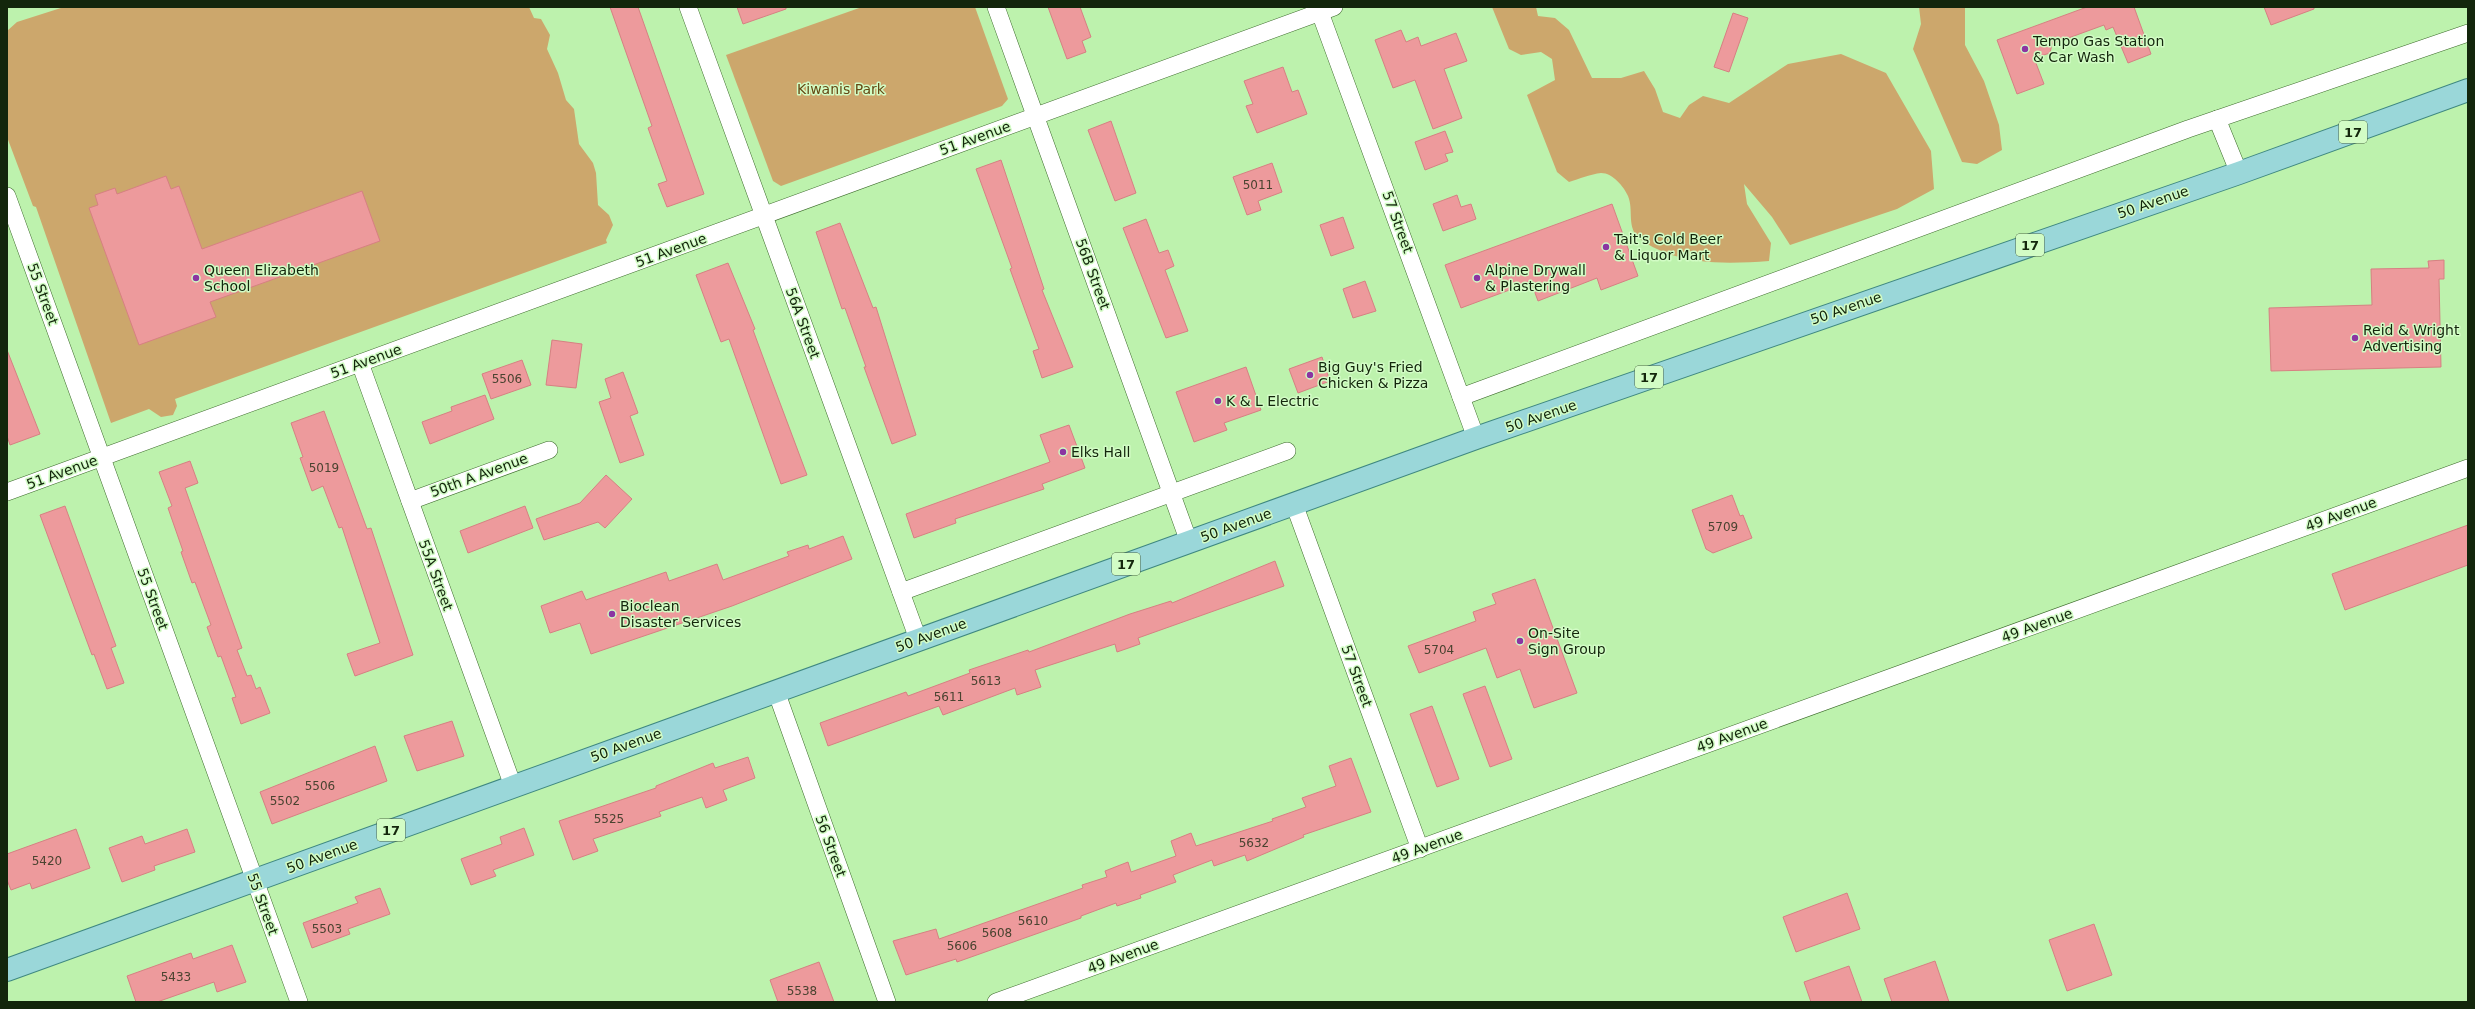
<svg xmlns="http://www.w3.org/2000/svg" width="2475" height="1009" font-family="'DejaVu Sans',sans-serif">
<rect width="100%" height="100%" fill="#bdf2ad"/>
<g fill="#cca76c">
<polygon points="64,7 529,7 534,18 541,19 550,35 547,49 558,73 566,100 574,109 579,144 593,163 596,173 598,205 609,215 613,225 606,240 607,243 175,399 177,406 173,415 161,417 149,409 111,423 36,207 33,206 7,137 7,31 17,22"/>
<polygon points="862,7 975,7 1008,99 1002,106 781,186 773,181 726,55"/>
<path d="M1492,7H1536L1538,16L1555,18L1569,30L1592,78H1621L1644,71L1655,89L1663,112L1680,118L1689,105L1703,96L1729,103L1788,64L1841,54L1886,73L1931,151L1934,189L1897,209L1790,245L1772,217L1744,184L1747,204L1771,243L1769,261C1726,264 1677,266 1640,239C1626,228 1634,210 1628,196C1624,187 1613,173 1601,173C1591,174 1579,179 1569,182L1557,172L1527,95L1555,80L1552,59L1541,52L1521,55L1509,49Z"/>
<polygon points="1919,7 1965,7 1965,45 1984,81 1999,125 2002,150 1977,164 1962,162 1913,49 1921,24"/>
</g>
<g fill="#ed9a9c" stroke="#d68082">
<polygon points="610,7 638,7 704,194 667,207 658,184 667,181 648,128 652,126"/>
<polygon points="737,7 786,7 786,9 743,24"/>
<polygon points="1048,7 1080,7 1091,37 1082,41 1086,52 1067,59"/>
<polygon points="2087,7 2134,7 2151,54 2128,63 2113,27 2106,30 2104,25 2052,44 2050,53 2034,58 2044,84 2017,94 1997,40"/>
<polygon points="2264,7 2314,7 2314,9 2271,25"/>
<polygon points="1733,13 1748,18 1729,72 1714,67"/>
<polygon points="1401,30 1406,42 1418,37 1421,46 1456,33 1467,61 1444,69 1462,118 1433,129 1415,80 1393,88 1375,40"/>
<polygon points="1283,67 1292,92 1298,90 1307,114 1257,133 1246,106 1253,104 1244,81"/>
<polygon points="1111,121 1136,193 1115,201 1088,130"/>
<polygon points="1445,131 1453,152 1445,154 1448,161 1425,170 1415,142"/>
<polygon points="1001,160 1044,289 1042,290 1073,367 1042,378 1033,351 1039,349 1010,269 1012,268 976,169"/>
<polygon points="1272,163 1282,192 1258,201 1261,210 1247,215 1233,177"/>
<polygon points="166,176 171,189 179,186 202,249 362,191 380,241 210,302 216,317 139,345 89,208 98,205 95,195 115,188 117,194"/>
<polygon points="1457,195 1461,207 1471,204 1476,219 1443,231 1433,204"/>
<polygon points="1612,204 1638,276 1601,290 1597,278 1538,301 1531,282 1461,308 1445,265"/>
<polygon points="1343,217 1354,248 1331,256 1320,225"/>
<polygon points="1146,219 1159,253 1168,250 1174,266 1165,270 1188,331 1166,338 1123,228"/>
<polygon points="840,223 873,308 876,307 916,435 892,444 864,367 866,367 845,308 842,309 816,232"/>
<polygon points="2444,260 2444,279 2439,279 2441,367 2271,371 2269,308 2372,305 2371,269 2429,268 2428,261"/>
<polygon points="728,263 755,329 753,330 771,379 807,475 781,484 729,339 721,342 696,275"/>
<polygon points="1365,281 1376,311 1353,318 1343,289"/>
<polygon points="552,340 582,344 576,388 546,385"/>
<polygon points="7,350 40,434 10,445 7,436"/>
<polygon points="1322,357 1330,381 1298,393 1289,369"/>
<polygon points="522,360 531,385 491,399 482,374"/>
<polygon points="1246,367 1261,410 1224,423 1227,430 1194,442 1176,392"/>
<polygon points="623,372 638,413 630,416 644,455 620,463 599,402 611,398 605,379"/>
<polygon points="485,395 494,419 430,444 422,422 452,411 451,407"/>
<polygon points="324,411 367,529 371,528 413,655 355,676 347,654 380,643 342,527 339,528 323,486 312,491 300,458 303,457 291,423"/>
<polygon points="1069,425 1085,468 1042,484 1044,489 955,519 956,523 914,538 906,514 1050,462 1040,435"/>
<polygon points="190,461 198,483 185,488 242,648 237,650 247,676 251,675 256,689 260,687 270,713 241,724 232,698 236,697 221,656 218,657 207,627 211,625 195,582 192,583 181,552 183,551 168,508 172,506 159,472"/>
<polygon points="606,475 632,499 605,528 598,522 544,540 536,519 580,503"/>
<polygon points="1732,495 1740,516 1743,515 1752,538 1713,553 1706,549 1692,510"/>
<polygon points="65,506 116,646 111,648 124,683 107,689 94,654 92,655 40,515"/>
<polygon points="525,506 533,528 468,553 460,531"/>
<polygon points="2468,525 2468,565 2345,610 2332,574"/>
<polygon points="843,536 852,559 732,606 591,654 580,623 550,633 541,606 582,591 586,600 666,572 669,581 717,564 723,580 789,556 787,552 808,545 809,549"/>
<polygon points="1275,561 1284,586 1138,638 1140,644 1117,652 1115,644 1035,670 1041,687 1017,695 1015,688 943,715 939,706 828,746 820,723 906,692 908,696 970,673 969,670 1028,650 1029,652 1130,614 1171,601 1172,603"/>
<polygon points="1535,579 1577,693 1534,708 1520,669 1497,678 1486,648 1419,673 1408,646 1476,621 1473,612 1496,604 1492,594"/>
<polygon points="1485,686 1512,759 1490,767 1463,694"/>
<polygon points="1432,706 1459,779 1437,787 1410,714"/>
<polygon points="452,721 464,756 417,771 404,736"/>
<polygon points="375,746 387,781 272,824 260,792"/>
<polygon points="748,757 755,778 723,790 727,800 706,808 702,797 659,812 661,816 593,839 598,851 573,860 559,821 656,788 656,786 713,763 715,768"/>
<polygon points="1351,758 1371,812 1303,835 1304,837 1247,861 1245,855 1214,866 1212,860 1173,875 1176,882 1140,895 1141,898 1117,906 1116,903 1081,916 1081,918 957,962 956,959 906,975 893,941 936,929 939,939 1083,888 1082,885 1107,877 1105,871 1128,862 1131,872 1176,856 1171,841 1191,833 1196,846 1273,821 1272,819 1306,807 1302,798 1336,786 1329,766"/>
<polygon points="524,828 534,855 493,870 496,876 471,885 461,859 502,844 500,837"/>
<polygon points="76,829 90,868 32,889 30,883 11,890 7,880 7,854"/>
<polygon points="187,829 195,852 154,866 155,870 122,882 109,848 142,836 145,844"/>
<polygon points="380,888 390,914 348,929 350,934 312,948 303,923 358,903 355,897"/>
<polygon points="1847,893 1860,929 1796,952 1783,917"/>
<polygon points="2094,924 2112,975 2067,991 2049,940"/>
<polygon points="232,945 246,982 217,992 214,982 157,1002 136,1002 127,976 191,953 193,959"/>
<polygon points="1935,961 1949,1002 1892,1002 1884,979"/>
<polygon points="819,962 834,1002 778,1002 770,980"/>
<polygon points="1849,966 1862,1002 1811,1002 1804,982"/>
</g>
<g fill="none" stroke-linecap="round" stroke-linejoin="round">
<g stroke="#3d6b2c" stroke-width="18">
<g id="street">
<polyline points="688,7 918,639"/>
<polyline points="996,7 1189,542"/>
<polyline points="1318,7 1476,438"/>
<polyline points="2217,119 2239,173"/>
<polyline points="7,196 299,1002"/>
<polyline points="360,363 513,786"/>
<polyline points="1461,397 2188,129 2468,33"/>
<polyline points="7,492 1334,7"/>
<polyline points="410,501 549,450"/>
<polyline points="1294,504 1420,849"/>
<polyline points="901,592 1287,451"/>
<polyline points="776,691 887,1002"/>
<polyline points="996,1002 2468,468"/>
</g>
</g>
<g stroke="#3f8881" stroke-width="24">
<polyline id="primary" points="7,970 1476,438 2239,173 2468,90"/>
</g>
<use href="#street" stroke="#fff" stroke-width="17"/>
<use href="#primary" stroke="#9ad7d9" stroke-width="22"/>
</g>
<g fill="#8b35a2" stroke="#d2fcc5" stroke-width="1.5">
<circle cx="2025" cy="49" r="4"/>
<circle cx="1606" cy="247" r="4"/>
<circle cx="196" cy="278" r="4"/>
<circle cx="1477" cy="278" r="4"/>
<circle cx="2355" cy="338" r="4"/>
<circle cx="1310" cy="375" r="4"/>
<circle cx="1218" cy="401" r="4"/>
<circle cx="1063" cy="452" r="4"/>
<circle cx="612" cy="614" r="4"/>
<circle cx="1520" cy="641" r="4"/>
</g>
<g text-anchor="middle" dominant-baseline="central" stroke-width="3" stroke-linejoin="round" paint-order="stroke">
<g font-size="12" fill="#4a4330">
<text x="1258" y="185">5011</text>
<text x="507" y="379">5506</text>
<text x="324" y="468">5019</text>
<text x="1723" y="527">5709</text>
<text x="1439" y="650">5704</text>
<text x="986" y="681">5613</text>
<text x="949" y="697">5611</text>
<text x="320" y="786">5506</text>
<text x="285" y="801">5502</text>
<text x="609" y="819">5525</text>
<text x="1254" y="843">5632</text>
<text x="47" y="861">5420</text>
<text x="1033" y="921">5610</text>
<text x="327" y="929">5503</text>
<text x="997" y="933">5608</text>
<text x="962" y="946">5606</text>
<text x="176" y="977">5433</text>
<text x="802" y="991">5538</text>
</g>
<g fill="#d2fcc5" stroke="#4c6644" stroke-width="1">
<rect x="2339" y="121" width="28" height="22" rx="3"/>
<rect x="2016" y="234" width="28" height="22" rx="3"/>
<rect x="1635" y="366" width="28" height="22" rx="3"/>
<rect x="1112" y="553" width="28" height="22" rx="3"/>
<rect x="377" y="819" width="28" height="22" rx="3"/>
</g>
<g font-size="13" font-weight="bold" fill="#13260c">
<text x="2353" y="132">17</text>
<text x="2030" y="245">17</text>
<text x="1649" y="377">17</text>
<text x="1126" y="564">17</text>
<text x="391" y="830">17</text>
</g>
<g font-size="14" fill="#13260c" stroke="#d2fcc5" text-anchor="start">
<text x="2033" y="41">Tempo Gas Station<tspan x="2033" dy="16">&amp; Car Wash</tspan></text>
<text x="1614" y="239">Tait's Cold Beer<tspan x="1614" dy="16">&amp; Liquor Mart</tspan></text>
<text x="204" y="270">Queen Elizabeth<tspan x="204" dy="16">School</tspan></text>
<text x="1485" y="270">Alpine Drywall<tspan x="1485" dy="16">&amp; Plastering</tspan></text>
<text x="2363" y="330">Reid &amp; Wright<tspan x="2363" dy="16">Advertising</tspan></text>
<text x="1318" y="367">Big Guy's Fried<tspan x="1318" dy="16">Chicken &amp; Pizza</tspan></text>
<text x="1226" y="401">K &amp; L Electric</text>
<text x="1071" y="452">Elks Hall</text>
<text x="620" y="606">Bioclean<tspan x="620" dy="16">Disaster Services</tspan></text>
<text x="1528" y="633">On-Site<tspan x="1528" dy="16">Sign Group</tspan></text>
</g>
<g font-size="14" fill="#644712" stroke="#d2fcc5">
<text x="841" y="89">Kiwanis Park</text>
</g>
<g font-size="14" fill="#13260c" stroke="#d2fcc5">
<text transform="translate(975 138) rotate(-20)">51 Avenue</text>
<text transform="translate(2153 202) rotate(-19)">50 Avenue</text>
<text transform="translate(1398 222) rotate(70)">57 Street</text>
<text transform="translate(671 250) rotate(-20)">51 Avenue</text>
<text transform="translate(1093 274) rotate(70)">56B Street</text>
<text transform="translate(43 294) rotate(70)">55 Street</text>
<text transform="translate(1846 308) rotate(-19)">50 Avenue</text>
<text transform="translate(803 323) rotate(70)">56A Street</text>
<text transform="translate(366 361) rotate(-20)">51 Avenue</text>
<text transform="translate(1541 416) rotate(-19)">50 Avenue</text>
<text transform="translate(62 472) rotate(-20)">51 Avenue</text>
<text transform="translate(479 475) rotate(-20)">50th A Avenue</text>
<text transform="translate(2341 514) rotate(-20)">49 Avenue</text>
<text transform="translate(1236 525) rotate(-20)">50 Avenue</text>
<text transform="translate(436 575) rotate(70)">55A Street</text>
<text transform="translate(153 599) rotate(70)">55 Street</text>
<text transform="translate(2037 625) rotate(-20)">49 Avenue</text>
<text transform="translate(931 635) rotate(-20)">50 Avenue</text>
<text transform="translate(1357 676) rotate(70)">57 Street</text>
<text transform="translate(1732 735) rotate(-20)">49 Avenue</text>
<text transform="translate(626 745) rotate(-20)">50 Avenue</text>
<text transform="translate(831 846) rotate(70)">56 Street</text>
<text transform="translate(1427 846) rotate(-20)">49 Avenue</text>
<text transform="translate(322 856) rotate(-20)">50 Avenue</text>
<text transform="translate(263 904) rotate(70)">55 Street</text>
<text transform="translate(1123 956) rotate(-20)">49 Avenue</text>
</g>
</g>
<rect width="2475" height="1009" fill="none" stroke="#13260c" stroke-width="16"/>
</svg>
